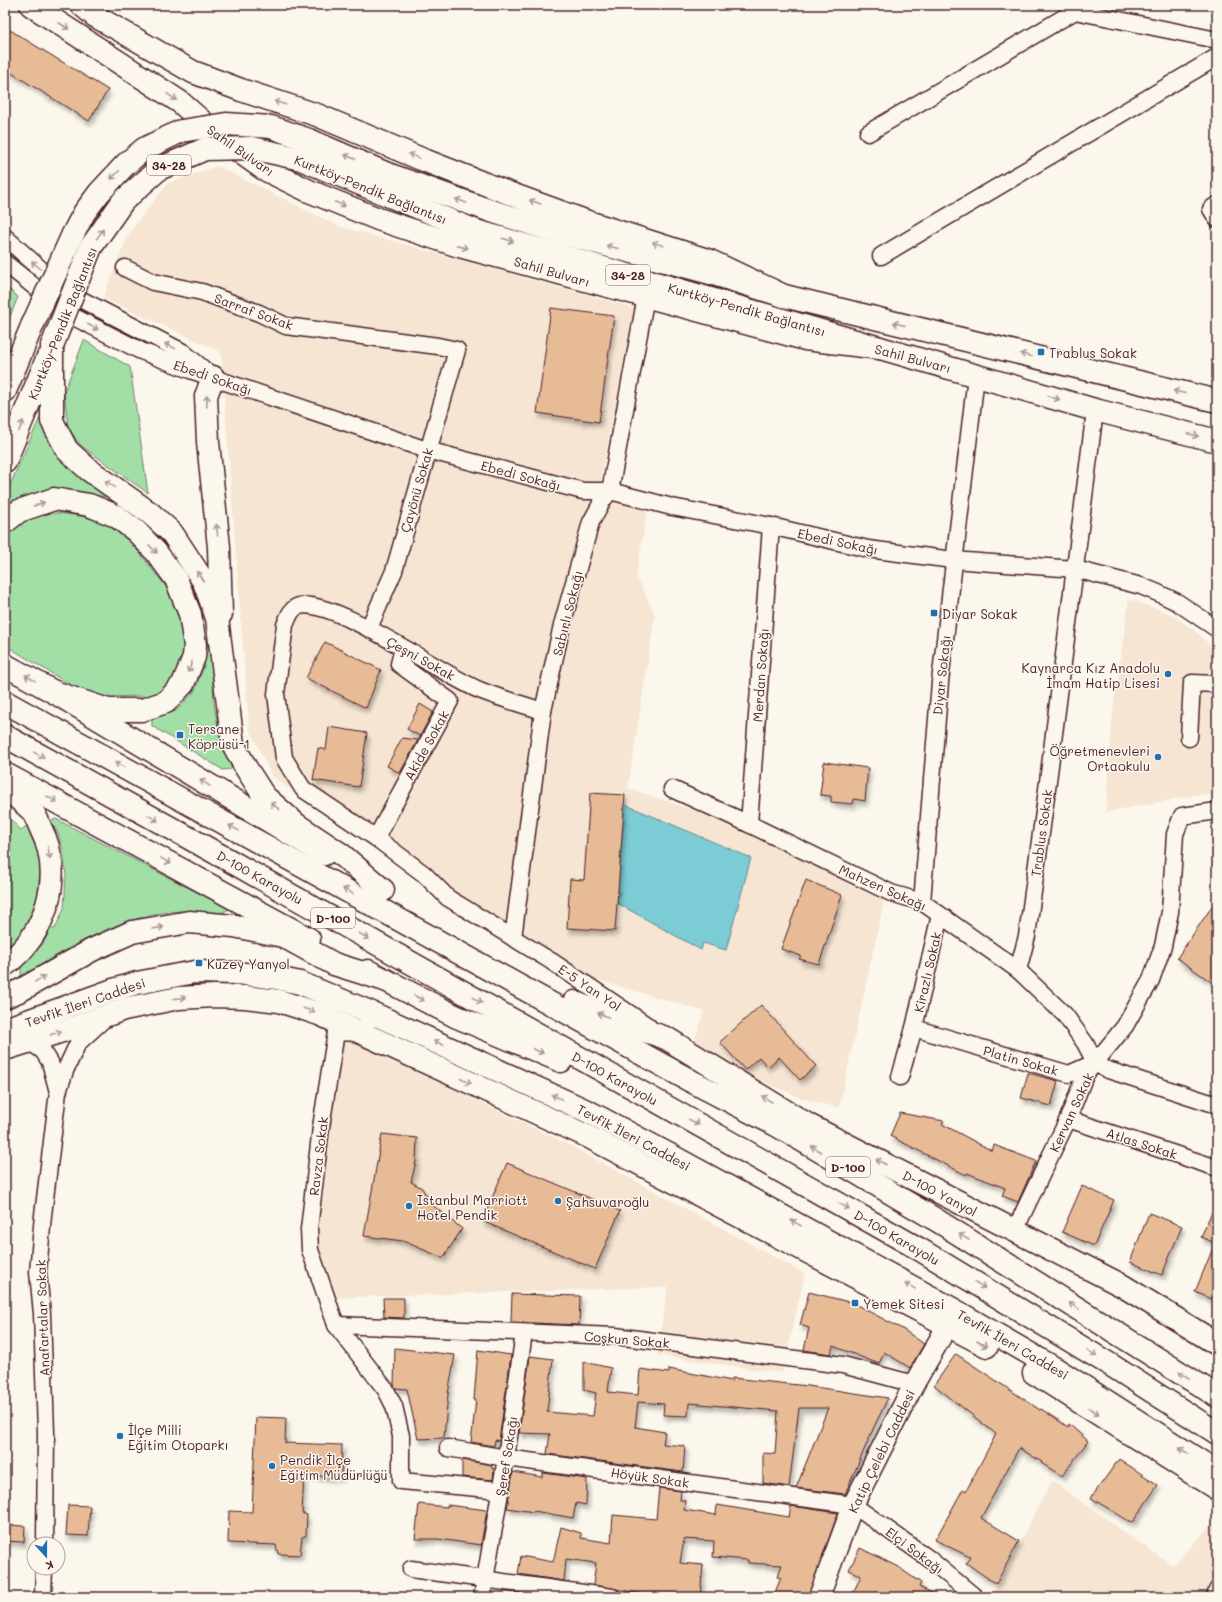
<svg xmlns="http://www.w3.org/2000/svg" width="1222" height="1602" font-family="Mali,sans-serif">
<defs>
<filter id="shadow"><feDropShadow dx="2.5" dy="4.5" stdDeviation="2" flood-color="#0004"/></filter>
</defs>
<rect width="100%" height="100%" fill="#fbf7ec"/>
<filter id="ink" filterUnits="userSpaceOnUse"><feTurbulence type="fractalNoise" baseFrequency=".025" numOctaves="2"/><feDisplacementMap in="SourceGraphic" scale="8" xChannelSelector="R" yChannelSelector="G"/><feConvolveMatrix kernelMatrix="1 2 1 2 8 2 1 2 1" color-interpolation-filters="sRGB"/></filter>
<g filter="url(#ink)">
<g fill="#f5e5d2">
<polygon points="217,166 338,226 634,308 598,494 648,505 636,576 655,615 628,788 739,826 884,901 839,1108 801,1098 741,1072 695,1041 704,1011 541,964 272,776 249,727 221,352 103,298 128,235 168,183"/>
<polygon points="1129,599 1168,613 1193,629 1205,640 1217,656 1217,795 1201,794 1106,812 1113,711"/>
<polygon points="336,1032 575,1148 805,1274 782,1373 657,1355 668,1287 322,1298 303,1244"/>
<polygon points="1052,1481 1173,1566 1217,1518 1217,1597 991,1597"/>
</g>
<g fill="#a1dfa7" stroke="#767f69">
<polygon points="5,286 18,297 5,329"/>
<polygon points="84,340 130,367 148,493 80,445 68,427 64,392"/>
<polygon points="42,413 72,468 107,497 61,490 5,509 5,496"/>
<path d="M43,513C69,513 96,516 118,532C133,542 144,559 155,573C159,578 165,584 168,590C178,610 191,650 178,672C170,685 160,692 146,699L143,696L106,697L77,689L5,645V534L19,523Z"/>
<polygon points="210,626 214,704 220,737 232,769 223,770 152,726 152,717 176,711 194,692 204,666"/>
<polygon points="5,814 21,830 27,826 41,860 37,905 26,935 5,953"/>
<path d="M56,819L229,909L218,915C210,914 200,911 191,911C132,909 70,946 21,977V967L43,944L51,928L55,929L64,908L66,876L63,850L57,831L50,821Z"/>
</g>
<polygon fill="#7bccd5" stroke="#678791" points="624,804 751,858 726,950 703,943 701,950 617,903"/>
<g fill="#e6bb96" stroke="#4a1f2b" filter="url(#shadow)">
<polygon points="5,27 108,90 89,121 5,69"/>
<polygon points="551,308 614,316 599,422 537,413"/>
<polygon points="325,642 381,670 366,708 306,678"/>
<polygon points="420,704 433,712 420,736 407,729"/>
<polygon points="329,727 367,733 359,787 313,780 318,748 326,750"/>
<polygon points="402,738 418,740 400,773 387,766"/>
<polygon points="824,762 868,768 865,801 854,799 853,804 831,802 831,796 820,795"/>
<polygon points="590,793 625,795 615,931 567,928 570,879 584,880"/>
<polygon points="806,880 842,895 819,964 799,959 801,956 781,949"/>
<polygon points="1217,899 1217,986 1177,958"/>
<polygon points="761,1005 816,1066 800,1080 779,1057 768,1067 759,1057 745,1070 720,1042"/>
<polygon points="1028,1073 1058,1081 1051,1106 1021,1098"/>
<polygon points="900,1113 944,1121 942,1124 992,1151 994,1145 1036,1161 1018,1202 1002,1196 1005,1188 967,1173 966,1175 890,1136"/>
<polygon points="382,1134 417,1138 416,1161 411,1182 422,1188 431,1204 462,1229 443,1258 403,1241 364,1236"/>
<polygon points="507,1163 620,1211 595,1269 482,1221"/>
<polygon points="1082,1186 1114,1200 1094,1246 1062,1232"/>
<polygon points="1217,1200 1217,1301 1195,1292 1215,1243 1201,1237"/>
<polygon points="1149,1213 1182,1226 1162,1275 1130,1262"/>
<polygon points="809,1292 853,1303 904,1330 924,1344 910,1368 884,1352 879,1364 833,1346 831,1354 804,1350 809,1328 800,1325"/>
<polygon points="512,1294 580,1296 579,1325 511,1322"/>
<polygon points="383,1298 404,1298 404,1318 384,1317"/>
<polygon points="395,1348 455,1355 448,1394 444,1438 418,1439 407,1389 395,1388 394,1385"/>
<polygon points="478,1350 511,1355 499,1441 495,1440 494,1446 471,1442 476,1400 474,1400"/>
<polygon points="956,1354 1040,1410 1041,1409 1068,1427 1069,1424 1088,1441 1062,1476 1041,1463 1042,1462 1019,1448 981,1518 1019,1541 996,1584 966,1563 970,1557 935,1540 963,1489 966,1491 996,1434 934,1385"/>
<polygon points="530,1356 553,1359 547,1412 593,1416 596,1393 584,1390 584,1362 611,1368 608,1392 638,1395 640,1369 669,1373 669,1369 732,1381 732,1378 808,1386 888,1398 874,1427 845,1494 796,1488 828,1408 799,1408 789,1487 763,1483 763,1453 775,1454 778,1411 689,1403 688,1416 663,1415 664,1404 638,1402 635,1427 665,1432 663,1444 685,1446 683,1472 547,1454 550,1434 519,1433"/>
<polygon points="256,1417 286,1418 285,1443 342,1445 341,1477 304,1475 302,1513 307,1515 306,1536 302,1537 300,1555 278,1554 276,1545 228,1543 229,1511 252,1512"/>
<polygon points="1119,1459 1158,1485 1132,1523 1091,1498"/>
<polygon points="462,1460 492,1465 492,1468 494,1469 493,1480 462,1477"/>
<polygon points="513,1472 542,1477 543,1473 587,1479 586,1505 576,1503 573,1518 534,1511 534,1512 507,1508"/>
<polygon points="659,1488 681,1491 680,1500 685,1500 684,1510 716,1515 717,1505 789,1517 791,1506 838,1513 808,1597 773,1597 781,1578 777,1577 782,1565 748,1563 748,1560 713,1557 714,1541 684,1539 680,1563 703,1565 700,1597 675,1595 675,1597 661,1597 593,1585 596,1563 566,1559 564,1581 518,1574 521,1556 553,1562 561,1527 581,1533 581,1538 611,1543 613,1515 656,1519"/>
<polygon points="419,1504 447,1507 447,1505 487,1510 481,1545 438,1539 415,1539"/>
<polygon points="68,1505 90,1506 88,1536 66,1535"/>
<polygon points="5,1525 25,1526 24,1542 5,1541"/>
<polygon points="860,1548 898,1567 921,1583 919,1587 942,1597 851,1597 861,1576 849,1570"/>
</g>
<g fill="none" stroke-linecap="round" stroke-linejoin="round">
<g stroke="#4a1f2b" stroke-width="19">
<g id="minor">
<polyline points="868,133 1075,11 1217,40"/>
<polyline points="1217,205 1211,209 1217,219"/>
<polyline points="5,237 45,273 80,299 183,352 207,372"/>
<polyline points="881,256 1217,57"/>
<polyline points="5,263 61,308 76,318 141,351 190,370 427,450 583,491 610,491 672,507 771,526 868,549 953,560 1075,569 1141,586 1158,593 1177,602 1217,629"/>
<polyline points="125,268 153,282 202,292 259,313 286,326 438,346 457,350 394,571 369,628"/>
<path d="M543,711C522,704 498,698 477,689C440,673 334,598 299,606C291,608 288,618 285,625L276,694L284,758L303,789L376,838L424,874L448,898L551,961L648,1026"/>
<polyline points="1189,738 1192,683 1217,684"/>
<polyline points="672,789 749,824 891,893 922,902 1018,970 1065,1015 1085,1043 1095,1062 1105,1069 1217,1105"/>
<polyline points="749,824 771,526"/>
<polyline points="376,838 450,701 399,664 403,648"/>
<polyline points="922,902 940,682 976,376"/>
<polyline points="513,938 543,711 562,625 591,522 603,500 610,491 646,296"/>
<polyline points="1018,970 1027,936 1046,797 1095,410"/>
<polyline points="372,1013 362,1033 336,1032 321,1127 309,1229 310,1250 336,1325 386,1390 394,1406 401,1436 401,1481 500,1490"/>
<polyline points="914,1028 1069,1074 1094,1063"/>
<polyline points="30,1042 43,1051 50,1062 58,1092"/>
<polyline points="900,1077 914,1028 940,915"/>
<polyline points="1068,1119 1217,1168"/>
<polyline points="1015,1230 1068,1119 1085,1075 1125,1026 1151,980 1163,946 1170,912 1175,834 1182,816 1217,811"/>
<polyline points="336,1325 615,1336 843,1365 914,1384"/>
<polyline points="448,1448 506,1458 853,1505 928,1558 975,1597"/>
<polyline points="45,1544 46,1433 42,1314 38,1272 43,1215 58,1092 65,1071 78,1043 103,1020"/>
<polyline points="411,1569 612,1597"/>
<polyline points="43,1597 44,1568"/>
<polyline points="482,1597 506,1458 524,1333"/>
<polyline points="1215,1597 1217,1590"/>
</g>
</g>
<g stroke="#4a1f2b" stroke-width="23">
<polyline id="tertiary" points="819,1597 853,1505 914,1384 956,1311"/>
</g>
<g stroke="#4a1f2b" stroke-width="25">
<polyline id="secondary" points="666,1038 808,1125 1123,1286 1217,1344"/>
</g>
<g stroke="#4a1f2b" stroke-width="25">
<g id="primary">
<polyline points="5,1029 113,990 137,983 178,975 195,972 237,973 277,978 300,983 372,1013 589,1112 668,1154 956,1311 1056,1369 1217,1472"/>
<polyline points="5,1049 72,1028 124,1009 179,998 214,996 245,997 279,1001 298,1007 319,1014 362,1033 587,1136 987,1346"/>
<polyline points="1034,1373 1217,1489"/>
</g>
</g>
<g stroke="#4a1f2b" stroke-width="25">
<g id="trunk">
<polyline points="31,5 180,102 223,140 264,169 309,191 378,219 459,246 805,339 880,348 1095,410 1217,441"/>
<polyline points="82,5 95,16 193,72 241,90 317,115 421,159 503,191 588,222 710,261 784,296 1217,401"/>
<polyline points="5,665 54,692 324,854"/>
<polyline points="5,702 691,1081 778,1126 938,1221 1217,1396"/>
<polyline points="5,736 225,858 919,1249 1114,1367 1217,1433"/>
<polyline points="5,774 309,939"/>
<polyline points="368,971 455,1016 561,1061"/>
<polyline points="574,1002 628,1025 666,1038"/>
</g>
</g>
<g stroke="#4a1f2b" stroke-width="25">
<g id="motorway">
<polyline points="385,173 488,210 557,232 707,272 784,296"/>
<polyline points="380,192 476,231 880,348"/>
<polyline points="52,346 52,421 67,450 89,470 150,513 172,533 204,582 217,618 233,744 246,768 264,796 297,825 342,855 383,890"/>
<polyline points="213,377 206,396 208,442 219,547 221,614"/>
<polyline points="5,391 32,326"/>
<polyline points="5,462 47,359"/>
<polyline points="5,522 19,511 54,499 89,505 116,516 136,531 156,552 176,579 190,614 195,645 194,657 183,684 166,702 142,710 108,710 54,692"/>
<path d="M5,788C14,796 25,803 33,812C36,817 39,824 41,829C65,876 46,935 5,965"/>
<polyline points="5,997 21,990 92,950 132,932 189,922 234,926 283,936 334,964 385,980"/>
</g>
</g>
<use href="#minor" stroke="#fbf7ec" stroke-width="16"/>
<use href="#tertiary" stroke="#fbf7ec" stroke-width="20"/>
<use href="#secondary" stroke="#fbf7ec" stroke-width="22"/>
<use href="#primary" stroke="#fbf7ec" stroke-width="22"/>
<use href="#trunk" stroke="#fbf7ec" stroke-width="22"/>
<use href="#motorway" stroke="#fbf7ec" stroke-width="22"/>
<g stroke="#4a1f2b" stroke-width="25" stroke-linecap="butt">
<g id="motorway-bridge">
<polyline points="32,326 73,234 84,213 99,193 126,164 144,149 181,131 226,124 271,127 309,140 385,173"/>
<polyline points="52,346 91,247 123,201 159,169 205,149 252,148 301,159 380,192"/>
</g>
</g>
<use href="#motorway-bridge" stroke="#fbf7ec" stroke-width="22"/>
</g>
<defs><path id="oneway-shaft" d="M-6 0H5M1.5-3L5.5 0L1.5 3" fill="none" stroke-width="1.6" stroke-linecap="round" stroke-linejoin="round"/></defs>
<g stroke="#ab9695">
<use href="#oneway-shaft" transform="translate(64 26) rotate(33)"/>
<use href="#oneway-shaft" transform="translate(172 97) rotate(34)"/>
<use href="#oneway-shaft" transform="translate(280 103) rotate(-162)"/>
<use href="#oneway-shaft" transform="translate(414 156) rotate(-157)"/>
<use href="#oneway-shaft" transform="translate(350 157) rotate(-157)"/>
<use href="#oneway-shaft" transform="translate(115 175) rotate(135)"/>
<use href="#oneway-shaft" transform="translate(461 201) rotate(-160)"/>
<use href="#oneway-shaft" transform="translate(535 202) rotate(-160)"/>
<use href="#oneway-shaft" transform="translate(340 204) rotate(22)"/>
<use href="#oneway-shaft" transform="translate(100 234) rotate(-55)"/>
<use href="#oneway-shaft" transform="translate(508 240) rotate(16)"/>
<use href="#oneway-shaft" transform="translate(658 244) rotate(-162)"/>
<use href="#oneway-shaft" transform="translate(462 247) rotate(15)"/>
<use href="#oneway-shaft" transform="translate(612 247) rotate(-165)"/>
<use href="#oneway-shaft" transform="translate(36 265) rotate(-138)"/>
<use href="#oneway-shaft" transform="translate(899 324) rotate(-166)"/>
<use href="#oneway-shaft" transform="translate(93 327) rotate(27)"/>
<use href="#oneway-shaft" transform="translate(170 346) rotate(-154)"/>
<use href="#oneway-shaft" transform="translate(1026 355) rotate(-166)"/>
<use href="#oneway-shaft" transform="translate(1179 392) rotate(-166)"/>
<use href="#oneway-shaft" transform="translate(1054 398) rotate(16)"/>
<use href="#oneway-shaft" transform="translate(207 401) rotate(-88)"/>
<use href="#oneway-shaft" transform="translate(21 426) rotate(-68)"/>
<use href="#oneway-shaft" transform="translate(1193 435) rotate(14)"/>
<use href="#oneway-shaft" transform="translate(110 484) rotate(-146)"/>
<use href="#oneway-shaft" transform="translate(39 504) rotate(-19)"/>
<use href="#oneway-shaft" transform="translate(217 530) rotate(-96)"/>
<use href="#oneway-shaft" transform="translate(153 549) rotate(46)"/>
<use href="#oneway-shaft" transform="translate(200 576) rotate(-122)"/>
<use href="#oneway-shaft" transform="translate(190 667) rotate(111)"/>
<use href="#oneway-shaft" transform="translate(30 678) rotate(-151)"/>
<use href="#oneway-shaft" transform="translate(39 755) rotate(29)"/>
<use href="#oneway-shaft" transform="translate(120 765) rotate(-151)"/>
<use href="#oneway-shaft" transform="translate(205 783) rotate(-149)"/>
<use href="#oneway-shaft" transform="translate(52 799) rotate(29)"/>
<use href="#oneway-shaft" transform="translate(275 806) rotate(-139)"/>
<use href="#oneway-shaft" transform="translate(153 818) rotate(29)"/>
<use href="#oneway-shaft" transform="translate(234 828) rotate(-151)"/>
<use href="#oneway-shaft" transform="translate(49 853) rotate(77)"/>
<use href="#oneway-shaft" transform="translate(166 861) rotate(29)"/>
<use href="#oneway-shaft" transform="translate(348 891) rotate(-151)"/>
<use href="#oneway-shaft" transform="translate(158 928) rotate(-10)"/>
<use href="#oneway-shaft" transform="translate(364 936) rotate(29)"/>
<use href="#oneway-shaft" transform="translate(40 979) rotate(-29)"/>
<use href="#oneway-shaft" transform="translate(180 998) rotate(-6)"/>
<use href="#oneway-shaft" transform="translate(419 998) rotate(27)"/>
<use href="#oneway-shaft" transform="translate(477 1000) rotate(29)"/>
<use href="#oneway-shaft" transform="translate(309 1010) rotate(18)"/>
<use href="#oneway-shaft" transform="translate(603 1015) rotate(-157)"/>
<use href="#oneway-shaft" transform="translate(56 1033) rotate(-18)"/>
<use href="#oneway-shaft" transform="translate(439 1043) rotate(-155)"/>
<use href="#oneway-shaft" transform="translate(538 1051) rotate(23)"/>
<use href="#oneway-shaft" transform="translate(466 1081) rotate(25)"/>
<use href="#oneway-shaft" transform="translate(557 1097) rotate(-156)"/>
<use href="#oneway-shaft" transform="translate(767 1099) rotate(-148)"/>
<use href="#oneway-shaft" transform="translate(694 1122) rotate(29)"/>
<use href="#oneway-shaft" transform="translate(816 1149) rotate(-149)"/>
<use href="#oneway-shaft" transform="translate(881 1162) rotate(-153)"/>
<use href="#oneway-shaft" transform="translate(844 1206) rotate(29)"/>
<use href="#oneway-shaft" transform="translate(796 1223) rotate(-151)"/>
<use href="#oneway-shaft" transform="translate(964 1237) rotate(-148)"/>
<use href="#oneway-shaft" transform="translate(980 1285) rotate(31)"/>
<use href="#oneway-shaft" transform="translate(910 1286) rotate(-151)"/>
<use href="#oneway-shaft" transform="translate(1074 1306) rotate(-148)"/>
<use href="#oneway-shaft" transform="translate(982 1344) rotate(30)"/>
<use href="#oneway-shaft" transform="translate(1092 1353) rotate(31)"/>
<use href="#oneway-shaft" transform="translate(1184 1375) rotate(-148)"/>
<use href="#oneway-shaft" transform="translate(1094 1411) rotate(32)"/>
<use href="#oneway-shaft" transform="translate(1184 1451) rotate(-147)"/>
</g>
</g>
<g fill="#1f6fb2" stroke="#fbf7ec" stroke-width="1.5">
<rect x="1037" y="348" width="8" height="8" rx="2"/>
<rect x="930" y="609" width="8" height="8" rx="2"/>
<circle cx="1168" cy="674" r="4"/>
<rect x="176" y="731" width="8" height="8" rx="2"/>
<circle cx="1158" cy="757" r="4"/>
<rect x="195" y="959" width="8" height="8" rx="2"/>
<circle cx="558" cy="1201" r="4"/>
<circle cx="409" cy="1206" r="4"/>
<rect x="851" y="1299" width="8" height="8" rx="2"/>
<circle cx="120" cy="1436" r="4"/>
<circle cx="272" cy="1466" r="4"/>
</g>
<g text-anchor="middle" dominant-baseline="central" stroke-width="3" stroke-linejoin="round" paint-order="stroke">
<g fill="#fbf7ec" stroke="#7f6065" stroke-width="1">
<rect x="147" y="155" width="44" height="20" rx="3"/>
<rect x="606" y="265" width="44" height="20" rx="3"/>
<rect x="311" y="908" width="44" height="20" rx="3"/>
<rect x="826" y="1157" width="44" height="20" rx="3"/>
</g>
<g font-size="12" font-weight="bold" fill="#4a1f2b">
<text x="169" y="165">34-28</text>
<text x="628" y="275">34-28</text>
<text x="333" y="918">D-100</text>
<text x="848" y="1167">D-100</text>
</g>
<g font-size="13" fill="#4a1f2b" stroke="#fbf7ec">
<text transform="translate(241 150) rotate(35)">Sahil Bulvarı</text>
<text transform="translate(371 189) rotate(22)">Kurtköy-Pendik Bağlantısı</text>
<text transform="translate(552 271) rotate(16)">Sahil Bulvarı</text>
<text transform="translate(747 309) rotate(16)">Kurtköy-Pendik Bağlantısı</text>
<text transform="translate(254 311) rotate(20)">Sarraf Sokak</text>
<text transform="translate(62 323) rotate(-68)">Kurtköy-Pendik Bağlantısı</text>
<text transform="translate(913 358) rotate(15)">Sahil Bulvarı</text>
<text transform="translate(213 377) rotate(19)">Ebedi Sokağı</text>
<text transform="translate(521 475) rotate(15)">Ebedi Sokağı</text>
<text transform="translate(416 490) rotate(-74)">Çayönü Sokak</text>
<text transform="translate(838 541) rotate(12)">Ebedi Sokağı</text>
<text transform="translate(567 613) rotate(-76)">Sabırlı Sokağı</text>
<text transform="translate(421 658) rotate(29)">Çeşni Sokak</text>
<text transform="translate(760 675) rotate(-86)">Merdan Sokağı</text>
<text transform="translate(941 675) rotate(-84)">Diyar Sokağı</text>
<text transform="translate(426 745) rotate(-61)">Akide Sokak</text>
<text transform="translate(1041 833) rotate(-82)">Trablus Sokak</text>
<text transform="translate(260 877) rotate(29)">D-100 Karayolu</text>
<text transform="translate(883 887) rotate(24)">Mahzen Sokağı</text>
<text transform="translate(927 972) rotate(-77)">Kirazlı Sokak</text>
<text transform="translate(590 987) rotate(34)">E-5 Yan Yol</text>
<text transform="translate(85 1002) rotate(-19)">Tevfik İleri Caddesi</text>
<text transform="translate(1021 1060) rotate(16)">Platin Sokak</text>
<text transform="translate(615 1078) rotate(29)">D-100 Karayolu</text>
<text transform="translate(1071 1112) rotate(-65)">Kervan Sokak</text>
<text transform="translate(634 1137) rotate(28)">Tevfik İleri Caddesi</text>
<text transform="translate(1142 1143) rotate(18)">Atlas Sokak</text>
<text transform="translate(318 1156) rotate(-83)">Ravza Sokak</text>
<text transform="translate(940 1193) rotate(28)">D-100 Yanyol</text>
<text transform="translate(897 1237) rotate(30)">D-100 Karayolu</text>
<text transform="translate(42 1318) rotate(-92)">Anafartalar Sokak</text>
<text transform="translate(627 1339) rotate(5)">Coşkun Sokak</text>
<text transform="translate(1013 1344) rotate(30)">Tevfik İleri Caddesi</text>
<text transform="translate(881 1451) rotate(-64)">Katip Çelebi Caddesi</text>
<text transform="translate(506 1456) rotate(-81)">Şeref Sokağı</text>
<text transform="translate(650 1477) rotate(8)">Höyük Sokak</text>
<text transform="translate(915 1550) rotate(37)">Elçi Sokağı</text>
</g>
<g font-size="13" fill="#4a1f2b" stroke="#fbf7ec" text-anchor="start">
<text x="1049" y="352">Trablus Sokak</text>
<text x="942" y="613">Diyar Sokak</text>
<text x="1160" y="667" text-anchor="end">Kaynarca Kız Anadolu<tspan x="1160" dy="15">İmam Hatip Lisesi</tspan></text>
<text x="188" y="728">Tersane<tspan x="188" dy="15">Köprüsü-1</tspan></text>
<text x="1150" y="750" text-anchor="end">Öğretmenevleri<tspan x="1150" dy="15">Ortaokulu</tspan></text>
<text x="207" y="963">Kuzey Yanyol</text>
<text x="417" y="1199">Istanbul Marriott<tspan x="417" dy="15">Hotel Pendik</tspan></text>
<text x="566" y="1201">Şahsuvaroğlu</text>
<text x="863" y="1303">Yemek Sitesi</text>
<text x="128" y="1429">İlçe Milli<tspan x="128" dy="15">Eğitim Otoparkı</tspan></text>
<text x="280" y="1459">Pendik İlçe<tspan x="280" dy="15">Eğitim Müdürlüğü</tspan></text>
</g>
</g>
<rect width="1222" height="1602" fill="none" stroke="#fbf7ec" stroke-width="20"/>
<rect x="10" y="10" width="1202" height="1582" fill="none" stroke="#4a1f2b" stroke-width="1.5" filter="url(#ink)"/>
<g transform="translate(46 1556) rotate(159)"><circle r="19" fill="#fbf7ec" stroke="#b4a19f"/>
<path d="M0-3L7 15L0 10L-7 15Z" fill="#1f6fb2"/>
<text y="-6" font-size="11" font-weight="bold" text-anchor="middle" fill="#4a1f2b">K</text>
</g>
</svg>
